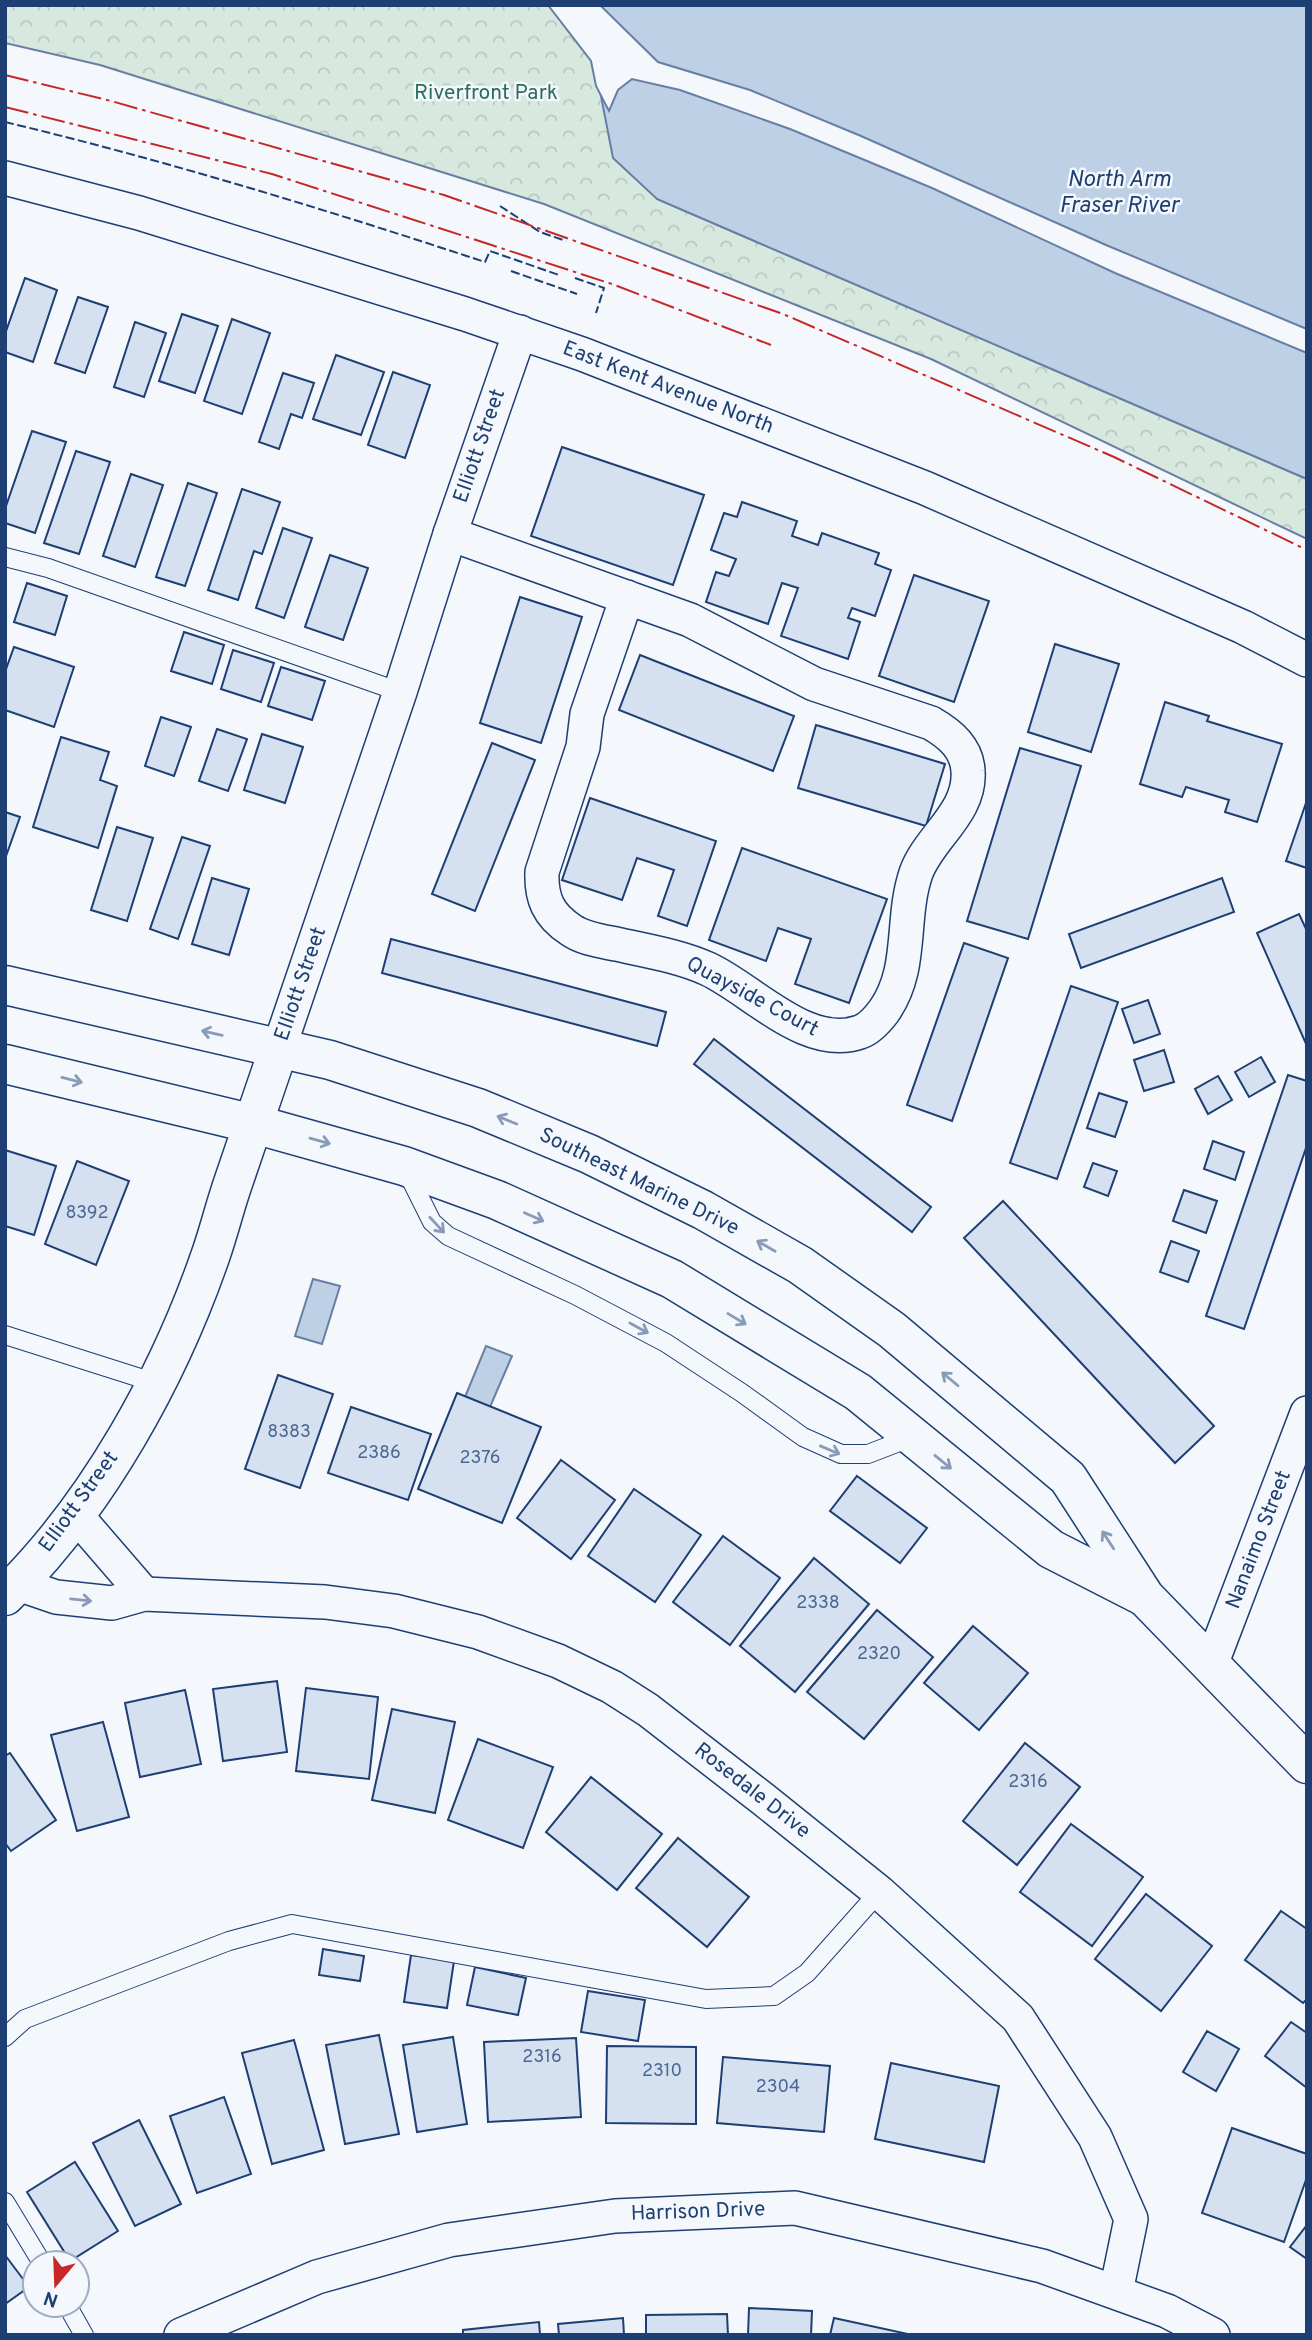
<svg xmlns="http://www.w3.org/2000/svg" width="1312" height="2340" font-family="Overpass,sans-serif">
<defs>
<pattern id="park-crowns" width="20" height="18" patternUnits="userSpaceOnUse" patternTransform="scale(1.75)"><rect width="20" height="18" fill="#d7e8df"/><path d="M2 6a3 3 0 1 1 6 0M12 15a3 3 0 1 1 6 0" fill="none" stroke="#b8c8c3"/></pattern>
</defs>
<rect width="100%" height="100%" fill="#f4f7fb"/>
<polygon fill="url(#park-crowns)" stroke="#687fa3" stroke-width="2" points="5,5 551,5 594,60 657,199 1307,479 1307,539 931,359 544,204 100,65 5,43"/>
<g fill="#bed0e5" stroke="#687fa3" stroke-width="2">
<polygon points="551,5 1307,5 1307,479 657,199 613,158 594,60"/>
<polygon points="313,1279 340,1286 322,1344 295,1336"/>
<polygon points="486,1346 512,1356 490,1407 465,1397"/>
</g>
<polygon fill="#f4f7fb" stroke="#687fa3" stroke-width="2" points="548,5 600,5 658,62 750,90 861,136 1106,245 1302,327 1307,329 1307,353 1115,273 932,188 790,129 680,90 632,79 618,90 609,111 596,86 591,61"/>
<g fill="#d5e0f0" stroke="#1d3f73" stroke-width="2">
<polygon points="25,278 57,290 33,362 5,352 5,334"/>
<polygon points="78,297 108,307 85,373 55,363"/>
<polygon points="182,314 218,326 195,393 159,381"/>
<polygon points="232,319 270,333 242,414 204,401"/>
<polygon points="135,322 166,333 144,397 114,387"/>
<polygon points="336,355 384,372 361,435 313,419"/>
<polygon points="393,372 430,385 405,458 368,445"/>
<polygon points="283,373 314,383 302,418 291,414 279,449 259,442"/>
<polygon points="32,431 66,442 35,533 5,523 5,509"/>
<polygon points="562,447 704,495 673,585 531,536"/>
<polygon points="76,451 110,462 79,554 44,543"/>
<polygon points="131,474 163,485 135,567 103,556"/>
<polygon points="188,483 217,493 185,586 156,577"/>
<polygon points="242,489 280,502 262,554 254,551 238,600 208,590"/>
<polygon points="742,502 797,521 792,536 818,545 822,533 879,553 875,564 891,570 875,616 852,608 848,618 860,622 848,659 781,636 798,588 782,583 768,624 706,602 716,572 729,576 736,559 711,550 724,513 737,517"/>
<polygon points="283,528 312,538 284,618 256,608"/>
<polygon points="330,555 368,568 343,640 305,627"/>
<polygon points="914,575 989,601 954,702 879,676"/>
<polygon points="27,583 67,596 55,635 14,622"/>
<polygon points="520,597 582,617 541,743 480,723"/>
<polygon points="184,632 224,645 212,684 171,671"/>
<polygon points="1055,644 1119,664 1091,752 1028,732"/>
<polygon points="14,647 74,667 54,727 5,710 5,672"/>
<polygon points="233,650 274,663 261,702 221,689"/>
<polygon points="640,655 794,716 773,771 619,710"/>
<polygon points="281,667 325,681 312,720 268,706"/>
<polygon points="1165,702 1209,716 1207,721 1282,744 1257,822 1225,812 1229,800 1186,787 1182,797 1140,784"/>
<polygon points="161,717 191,727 174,776 145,766"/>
<polygon points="816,725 945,764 926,826 798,788"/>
<polygon points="217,729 247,739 228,791 199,781"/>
<polygon points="262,734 303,747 285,803 244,790"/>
<polygon points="61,737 109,752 100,780 117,786 98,848 33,827"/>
<polygon points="492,743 535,760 475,911 432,894"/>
<polygon points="1020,748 1081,766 1028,939 967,921"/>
<polygon points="590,798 716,841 687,926 658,916 674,870 637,858 622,900 562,880"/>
<polygon points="1307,800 1307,868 1286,861"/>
<polygon points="5,812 20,817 5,859"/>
<polygon points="117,827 153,838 127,921 91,910"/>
<polygon points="182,837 210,846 178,939 150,929"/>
<polygon points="742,848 887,899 849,1003 795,984 811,939 778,928 766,961 709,940"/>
<polygon points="212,878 249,889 229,955 192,944"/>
<polygon points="1222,878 1234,912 1081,968 1069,934"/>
<polygon points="1299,914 1307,931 1307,1046 1257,933"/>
<polygon points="391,939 666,1012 657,1046 382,973"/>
<polygon points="964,943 1008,958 952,1121 907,1105"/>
<polygon points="1071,986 1118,1002 1057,1179 1010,1163"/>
<polygon points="1148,1000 1160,1034 1134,1043 1122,1009"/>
<polygon points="714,1039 931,1207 912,1232 694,1064"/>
<polygon points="1164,1050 1174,1082 1144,1091 1134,1060"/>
<polygon points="1261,1057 1275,1082 1249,1097 1235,1072"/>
<polygon points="1288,1075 1307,1081 1307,1145 1244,1329 1206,1316"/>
<polygon points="1218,1076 1232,1100 1208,1114 1195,1089"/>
<polygon points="1099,1093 1127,1102 1115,1137 1087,1128"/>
<polygon points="1213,1141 1244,1152 1235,1180 1204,1169"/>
<polygon points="5,1150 56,1166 34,1235 5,1226"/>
<polygon points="77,1161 129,1181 96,1265 45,1244"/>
<polygon points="1093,1163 1117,1171 1108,1196 1084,1187"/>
<polygon points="1184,1190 1217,1201 1206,1233 1173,1221"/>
<polygon points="1003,1201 1214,1426 1175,1463 964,1238"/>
<polygon points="1171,1241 1199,1251 1188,1282 1160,1272"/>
<polygon points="278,1375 333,1394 300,1488 245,1469"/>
<polygon points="457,1393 541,1427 502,1523 418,1489"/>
<polygon points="351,1407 431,1434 408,1500 328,1473"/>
<polygon points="561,1460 615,1500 571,1559 517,1518"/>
<polygon points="857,1476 927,1528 900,1563 830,1511"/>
<polygon points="634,1489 701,1535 655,1602 588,1556"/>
<polygon points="723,1536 780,1578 730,1645 673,1602"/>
<polygon points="814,1558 869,1604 795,1692 740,1646"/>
<polygon points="877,1610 933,1657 864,1739 807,1692"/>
<polygon points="973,1626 1028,1673 979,1730 924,1683"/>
<polygon points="277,1681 287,1752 223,1761 213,1689"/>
<polygon points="306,1688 378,1697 369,1779 296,1771"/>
<polygon points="185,1690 201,1764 140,1777 125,1703"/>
<polygon points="392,1709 455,1722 435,1813 372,1800"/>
<polygon points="103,1722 129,1817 77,1831 51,1735"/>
<polygon points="478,1739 553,1767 523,1848 448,1820"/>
<polygon points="1025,1743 1080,1787 1017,1865 963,1821"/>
<polygon points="10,1753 56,1820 11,1851 5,1843 5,1756"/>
<polygon points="591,1777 662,1834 617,1890 546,1832"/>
<polygon points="1071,1824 1143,1877 1092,1946 1020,1892"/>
<polygon points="678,1838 749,1897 707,1947 636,1888"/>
<polygon points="1146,1894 1212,1946 1161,2011 1095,1959"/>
<polygon points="1281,1911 1307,1929 1307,1999 1303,2003 1245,1960"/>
<polygon points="323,1949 364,1956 360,1981 319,1975"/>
<polygon points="411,1955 454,1961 447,2008 404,2002"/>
<polygon points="475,1967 526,1978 518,2015 467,2005"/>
<polygon points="588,1991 645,2000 638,2041 581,2032"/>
<polygon points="1291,2022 1307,2033 1307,2088 1265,2056"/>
<polygon points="1207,2031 1239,2049 1216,2091 1183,2072"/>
<polygon points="379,2035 399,2134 345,2144 326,2045"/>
<polygon points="453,2037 467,2124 417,2132 403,2045"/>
<polygon points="576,2038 581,2117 488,2122 484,2042"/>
<polygon points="294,2040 324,2150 272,2164 242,2053"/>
<polygon points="607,2046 696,2047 696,2124 606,2123"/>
<polygon points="723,2057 830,2066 824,2132 717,2123"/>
<polygon points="891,2063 999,2086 984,2162 875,2139"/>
<polygon points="224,2097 251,2174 197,2193 170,2116"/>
<polygon points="139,2120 181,2204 135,2226 93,2143"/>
<polygon points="1232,2128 1307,2154 1307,2177 1284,2242 1202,2213"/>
<polygon points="75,2162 118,2231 70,2261 27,2192"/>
<polygon points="1307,2225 1307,2259 1290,2247"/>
<polygon points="5,2255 29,2287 5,2304"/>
<polygon points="749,2308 812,2311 811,2335 748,2335"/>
<polygon points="727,2314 728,2335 646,2335 646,2315"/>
<polygon points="623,2318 624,2335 559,2335 558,2324"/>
<polygon points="834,2318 908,2334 908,2335 830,2335"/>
<polygon points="539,2322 540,2335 463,2335 463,2330"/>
</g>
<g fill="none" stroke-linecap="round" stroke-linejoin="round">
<g stroke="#1d3f73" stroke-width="20">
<g id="lane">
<polyline points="5,557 48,568 400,692"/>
<polyline points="407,1172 432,1222 448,1236 575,1295 666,1343 742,1393 803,1437 841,1454 868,1454 912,1437"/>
<polyline points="5,1335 156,1383"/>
<polyline points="5,2037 25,2019 229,1941 292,1924 706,1999 774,1996 807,1973 879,1892"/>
<polyline points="5,2202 42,2263"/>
<polyline points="67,2305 84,2335"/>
</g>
</g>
<g stroke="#1d3f73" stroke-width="36">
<g id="street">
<polyline points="5,178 139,213 465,314 582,354 925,488 1243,627 1307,660"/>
<path d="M450,534L690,620L814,684L931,723C950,734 967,748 968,771C971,813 929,837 916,873C900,920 914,968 884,1011C878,1019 869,1029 860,1032C807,1051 753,990 708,969C679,956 647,951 616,944C601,941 584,939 571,930C548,915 541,898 542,872L583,747L587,714L627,597"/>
<polyline points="279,1048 400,692 450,534 520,332"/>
<polyline points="75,1514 144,1594"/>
<polyline points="18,1584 56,1597 112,1603 144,1594 325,1602 394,1611 478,1632 558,1661 612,1687 648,1710 763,1799 879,1892 1018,2018 1095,2137 1131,2219 1116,2292"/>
<polyline points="1211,1665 1307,1413"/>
<polyline points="181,2335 317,2277 449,2240 615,2216 795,2208 1042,2266 1167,2311 1213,2335"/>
</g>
</g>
<g stroke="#1d3f73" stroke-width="41">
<path id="secondary" d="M5,1596C98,1505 169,1376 211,1254C219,1231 225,1206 233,1183C248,1138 264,1093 279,1048"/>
</g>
<g stroke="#1d3f73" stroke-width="41">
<g id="primary">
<polyline points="5,985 330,1060 478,1108 589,1154 703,1210 800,1265 892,1330 1068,1478 1145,1597 1307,1764"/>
<polyline points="5,1064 254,1124 404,1166 497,1200 672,1279 858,1392 1051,1549 1143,1596"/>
</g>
</g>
<use href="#lane" stroke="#f4f7fb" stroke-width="18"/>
<use href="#street" stroke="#f4f7fb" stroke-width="33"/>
<use href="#secondary" stroke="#f4f7fb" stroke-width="38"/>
<use href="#primary" stroke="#f4f7fb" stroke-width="38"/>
<g stroke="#1d3f73" stroke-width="2" stroke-dasharray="9 3.5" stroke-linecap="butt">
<path d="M5,122C168,161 327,210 485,262L490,251L559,275"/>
<polyline points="500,206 540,232 566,241"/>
<polyline points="511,271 577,294"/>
<polyline points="575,278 604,288 596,313"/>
</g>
<g stroke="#c62828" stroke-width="2" stroke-dasharray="24 5 3.5 5" stroke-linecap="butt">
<polyline points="5,75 111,101 444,195 783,314 1114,457 1307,550"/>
<polyline points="5,107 272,174 612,284 771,345"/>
</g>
</g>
<defs><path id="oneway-shaft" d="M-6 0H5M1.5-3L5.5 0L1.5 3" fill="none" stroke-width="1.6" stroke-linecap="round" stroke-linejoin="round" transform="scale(1.75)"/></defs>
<g stroke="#889bb7">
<use href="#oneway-shaft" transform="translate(212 1033) rotate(-167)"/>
<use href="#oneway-shaft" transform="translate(72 1080) rotate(14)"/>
<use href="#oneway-shaft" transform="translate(507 1120) rotate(-158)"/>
<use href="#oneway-shaft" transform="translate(320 1141) rotate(16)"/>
<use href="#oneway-shaft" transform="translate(534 1217) rotate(24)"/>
<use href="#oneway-shaft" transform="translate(437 1225) rotate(47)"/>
<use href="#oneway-shaft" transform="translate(766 1246) rotate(-150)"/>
<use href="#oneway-shaft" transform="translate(737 1319) rotate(31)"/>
<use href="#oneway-shaft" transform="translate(639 1328) rotate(29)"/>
<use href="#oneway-shaft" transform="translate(950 1379) rotate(-140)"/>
<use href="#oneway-shaft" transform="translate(830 1450) rotate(23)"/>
<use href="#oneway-shaft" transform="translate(943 1462) rotate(39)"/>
<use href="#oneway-shaft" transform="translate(1108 1540) rotate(-123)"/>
<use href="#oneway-shaft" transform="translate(81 1600) rotate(6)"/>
</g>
<g text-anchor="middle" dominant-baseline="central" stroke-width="5" stroke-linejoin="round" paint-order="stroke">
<g font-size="18" fill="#4b6792">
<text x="87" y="1213">8392</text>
<text x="289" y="1432">8383</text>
<text x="379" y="1453">2386</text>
<text x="480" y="1458">2376</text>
<text x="818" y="1603">2338</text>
<text x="879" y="1654">2320</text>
<text x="1028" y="1782">2316</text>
<text x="542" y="2057">2316</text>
<text x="662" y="2071">2310</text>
<text x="778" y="2087">2304</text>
</g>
<g font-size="21" fill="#2c6c60" stroke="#f4f7fb">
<text x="486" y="93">Riverfront Park</text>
</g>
<g font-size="21" fill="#1d3f73" stroke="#f4f7fb">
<text transform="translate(668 388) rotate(21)">East Kent Avenue North</text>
<text transform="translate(480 446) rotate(-71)">Elliott Street</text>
<text transform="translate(301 984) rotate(-71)">Elliott Street</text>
<text transform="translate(752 997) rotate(28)">Quayside Court</text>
<text transform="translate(639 1182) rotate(26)">Southeast Marine Drive</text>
<text transform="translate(79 1502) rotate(-54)">Elliott Street</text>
<text transform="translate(1259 1540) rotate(-69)">Nanaimo Street</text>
<text transform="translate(752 1791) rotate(38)">Rosedale Drive</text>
<text transform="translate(698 2212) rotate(-2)">Harrison Drive</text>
</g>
<g font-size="23" font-style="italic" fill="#1d3f73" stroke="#f4f7fb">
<text x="1119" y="180">North Arm<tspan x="1119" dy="26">Fraser River</tspan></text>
</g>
</g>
<rect width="1312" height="2340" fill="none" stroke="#1d3f73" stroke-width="14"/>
<g transform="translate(56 2284) rotate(199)"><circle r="33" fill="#f4f7fb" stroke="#9eadc5" stroke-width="2"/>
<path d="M0-5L12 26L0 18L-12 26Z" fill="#c62828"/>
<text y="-10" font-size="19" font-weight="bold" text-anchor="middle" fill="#1d3f73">N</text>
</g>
</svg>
